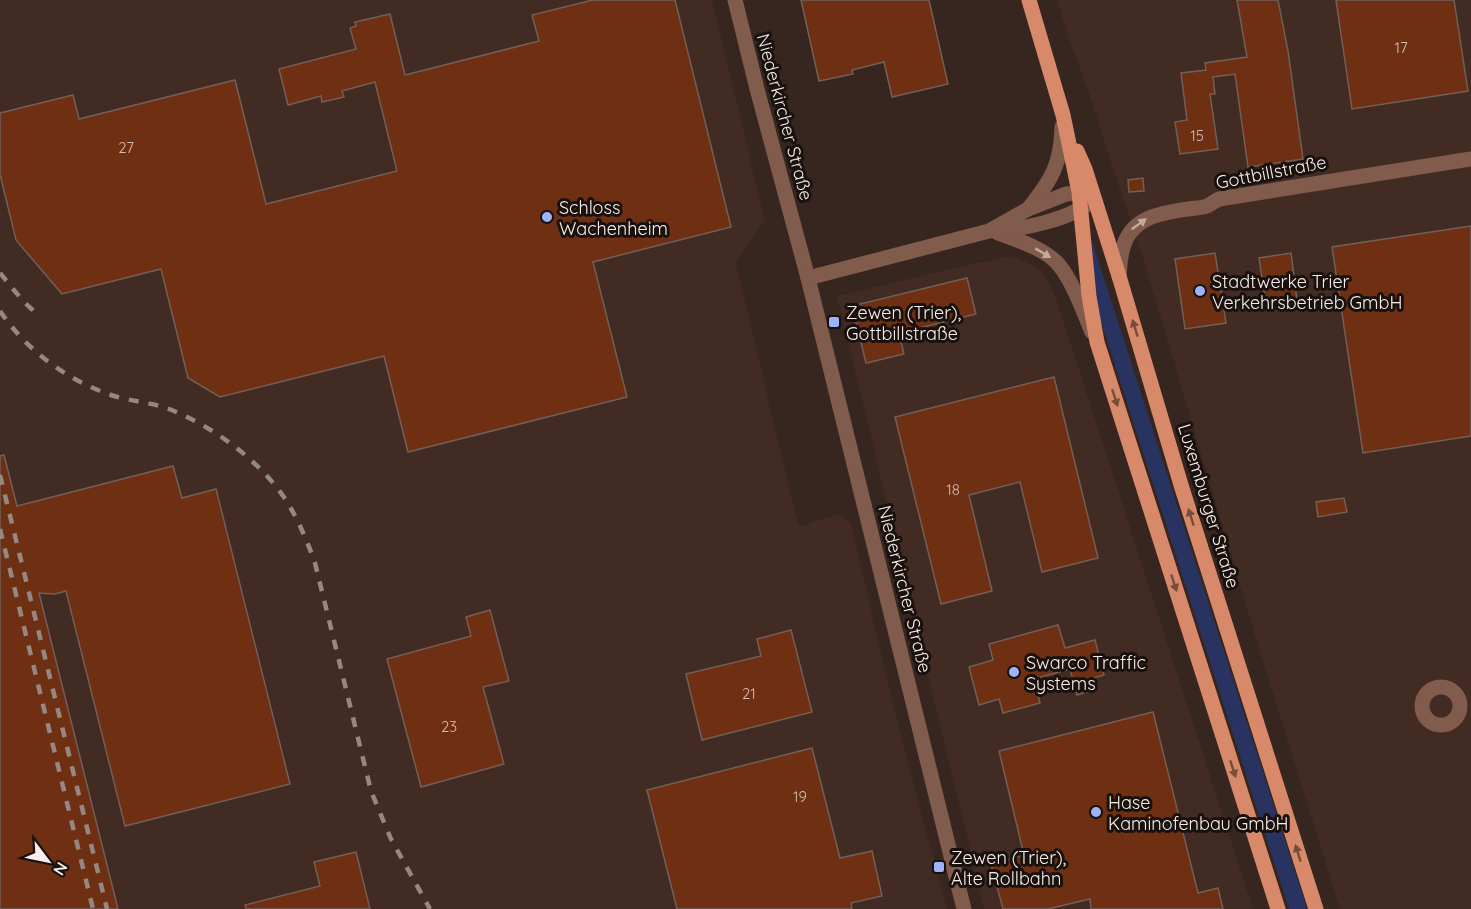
<svg xmlns="http://www.w3.org/2000/svg" width="1471" height="909" font-family="Quicksand,sans-serif">
<rect width="100%" height="100%" fill="#36261f"/>
<g fill="#422b22">
<polygon points="0,0 712,0 765,220 736,262 796,516 800,526 839,514 851,523 896,717 947,909 0,909"/>
<polygon points="1057,0 1471,0 1471,909 1340,909 1257,642 1143,258 1112,166 1093,105 1069,38"/>
<polygon points="1013,256 1041,270 1055,295 1253,909 984,909 837,296 976,263"/>
</g>
<polygon fill="#293361" points="1091,242 1093,244 1307,909 1289,909 1100,318 1090,245"/>
<g fill="#6f2f13" stroke="#725f58" stroke-width="1.5">
<polygon points="593,0 675,0 731,227 593,262 627,397 408,452 384,356 220,397 188,378 161,269 62,294 16,240 0,174 0,113 73,95 79,119 235,80 266,204 397,171 375,82 342,91 344,97 322,102 321,96 288,105 279,69 356,49 350,28 356,26 355,22 390,14 405,75 539,41 532,15"/>
<polygon points="801,0 929,0 948,84 892,97 884,62 852,70 853,74 819,81"/>
<polygon points="1237,0 1278,0 1288,51 1303,159 1248,167 1235,74 1213,77 1215,94 1210,94 1218,149 1180,154 1175,122 1187,120 1181,73 1206,70 1205,63 1247,57"/>
<polygon points="1336,0 1454,0 1468,91 1352,109"/>
<polygon points="1143,178 1144,191 1129,192 1128,180"/>
<polygon points="1471,226 1471,436 1363,453 1332,247"/>
<polygon points="1215,253 1226,323 1185,329 1175,259"/>
<polygon points="1291,253 1297,300 1266,305 1259,258"/>
<polygon points="967,278 976,314 899,333 904,354 866,363 852,306"/>
<polygon points="1054,377 1098,558 1042,572 1020,482 969,495 992,591 941,604 895,417"/>
<polygon points="4,455 17,506 173,466 182,498 216,489 290,784 125,826 66,591 55,594 39,593 118,909 0,909 0,456"/>
<polygon points="1344,498 1347,512 1318,517 1316,502"/>
<polygon points="490,610 509,681 483,687 504,764 421,787 387,659 471,636 466,617"/>
<polygon points="1058,625 1065,648 1095,640 1104,675 1086,680 1090,691 1077,695 1070,669 1034,679 1040,703 1003,713 999,699 979,705 969,667 993,660 989,644"/>
<polygon points="791,630 812,712 702,740 686,674 761,656 757,639"/>
<polygon points="1153,712 1198,893 1218,888 1223,909 1091,909 1090,899 1048,909 1003,909 991,864 1024,855 999,751"/>
<polygon points="812,748 840,858 872,851 882,896 851,903 852,909 677,909 647,790"/>
<polygon points="356,852 370,909 246,909 245,905 320,886 314,862"/>
</g>
<g fill="none" stroke-linecap="round" stroke-linejoin="round">
<g stroke="#815b4c" stroke-width="15">
<polyline points="735,0 757,89 808,278 964,909"/>
<path d="M1029,208C1052,179 1061,164 1062,127"/>
<path d="M998,233C1017,240 1046,249 1059,265C1073,282 1083,311 1092,332"/>
<path d="M1119,276C1120,267 1120,257 1123,248C1131,217 1161,213 1188,209C1194,208 1201,208 1207,206C1211,204 1215,201 1219,199L1471,159"/>
<path d="M808,278L989,231L1028,209L1066,194L1083,193L1094,198C1076,219 1017,231 989,231"/>
<circle cx="1441" cy="706" r="19"/>
</g>
<g stroke="#d7896a" stroke-width="15">
<polyline points="1029,0 1063,115 1079,192 1089,296 1097,342 1278,909"/>
<polyline points="1077,151 1085,169 1119,276 1181,485 1316,909"/>
</g>
<g stroke="#958781" stroke-width="4.5" stroke-dasharray="10 10" stroke-linecap="butt">
<polyline points="0,273 23,301 38,315"/>
<path d="M0,311C26,350 67,380 111,395C131,402 154,402 174,411C217,429 264,464 289,505C300,524 308,543 315,563L371,791L391,839L430,909"/>
<polyline points="0,475 107,909"/>
<polyline points="0,529 93,909"/>
</g>
</g>
<defs><path id="oneway-solid" d="M-6-.8H1V-3.2L6.5 0L1 3.2V.8H-6Z" transform="scale(1.5)"/></defs>
<g fill="#c3aba2">
<use href="#oneway-solid" transform="translate(1139 224) rotate(-36)"/>
<use href="#oneway-solid" transform="translate(1043 253) rotate(31)"/>
</g>
<g fill="#784d3c">
<use href="#oneway-solid" transform="translate(1135 328) rotate(-107)"/>
<use href="#oneway-solid" transform="translate(1115 398) rotate(72)"/>
<use href="#oneway-solid" transform="translate(1191 517) rotate(-108)"/>
<use href="#oneway-solid" transform="translate(1174 583) rotate(72)"/>
<use href="#oneway-solid" transform="translate(1233 769) rotate(72)"/>
<use href="#oneway-solid" transform="translate(1298 853) rotate(-107)"/>
</g>
<g fill="#9fb3fd" stroke="#18110e" stroke-width="2">
<circle cx="547" cy="217" r="6"/>
<circle cx="1200" cy="291" r="6"/>
<rect x="828" y="316" width="12" height="12" rx="3"/>
<circle cx="1014" cy="672" r="6"/>
<circle cx="1096" cy="812" r="6"/>
<rect x="933" y="861" width="12" height="12" rx="3"/>
</g>
<g text-anchor="middle" dominant-baseline="central" stroke-width="6" stroke-linejoin="round" paint-order="stroke">
<g font-size="15" fill="#d6beb4">
<text x="1401" y="47">17</text>
<text x="1197" y="135">15</text>
<text x="126" y="147">27</text>
<text x="953" y="489">18</text>
<text x="749" y="693">21</text>
<text x="449" y="726">23</text>
<text x="800" y="796">19</text>
</g>
<g font-size="18" fill="#f9ede9" stroke="#18110e">
<text transform="translate(785 117) rotate(75)">Niederkircher Straße</text>
<text transform="translate(1271 172) rotate(-11)">Gottbillstraße</text>
<text transform="translate(1209 506) rotate(73)">Luxemburger Straße</text>
<text transform="translate(905 589) rotate(76)">Niederkircher Straße</text>
</g>
<g font-size="18" fill="#f9ede9" stroke="#18110e" text-anchor="start">
<text x="559" y="207">Schloss<tspan x="559" dy="21">Wachenheim</tspan></text>
<text x="1212" y="281">Stadtwerke Trier<tspan x="1212" dy="21">Verkehrsbetrieb GmbH</tspan></text>
<text x="846" y="312">Zewen (Trier),<tspan x="846" dy="21">Gottbillstraße</tspan></text>
<text x="1026" y="662">Swarco Traffic<tspan x="1026" dy="21">Systems</tspan></text>
<text x="1108" y="802">Hase<tspan x="1108" dy="21">Kaminofenbau GmbH</tspan></text>
<text x="951" y="857">Zewen (Trier),<tspan x="951" dy="21">Alte Rollbahn</tspan></text>
</g>
</g>
<g transform="translate(48 861) rotate(122)" stroke="#18110e" stroke-width="4.5" paint-order="stroke">
<path d="M0-4.5L10 22L0 15L-10 22Z" fill="#f9ede9"/>
<text y="-9" font-size="16" font-weight="bold" text-anchor="middle" fill="#f9ede9">N</text>
</g>
</svg>
